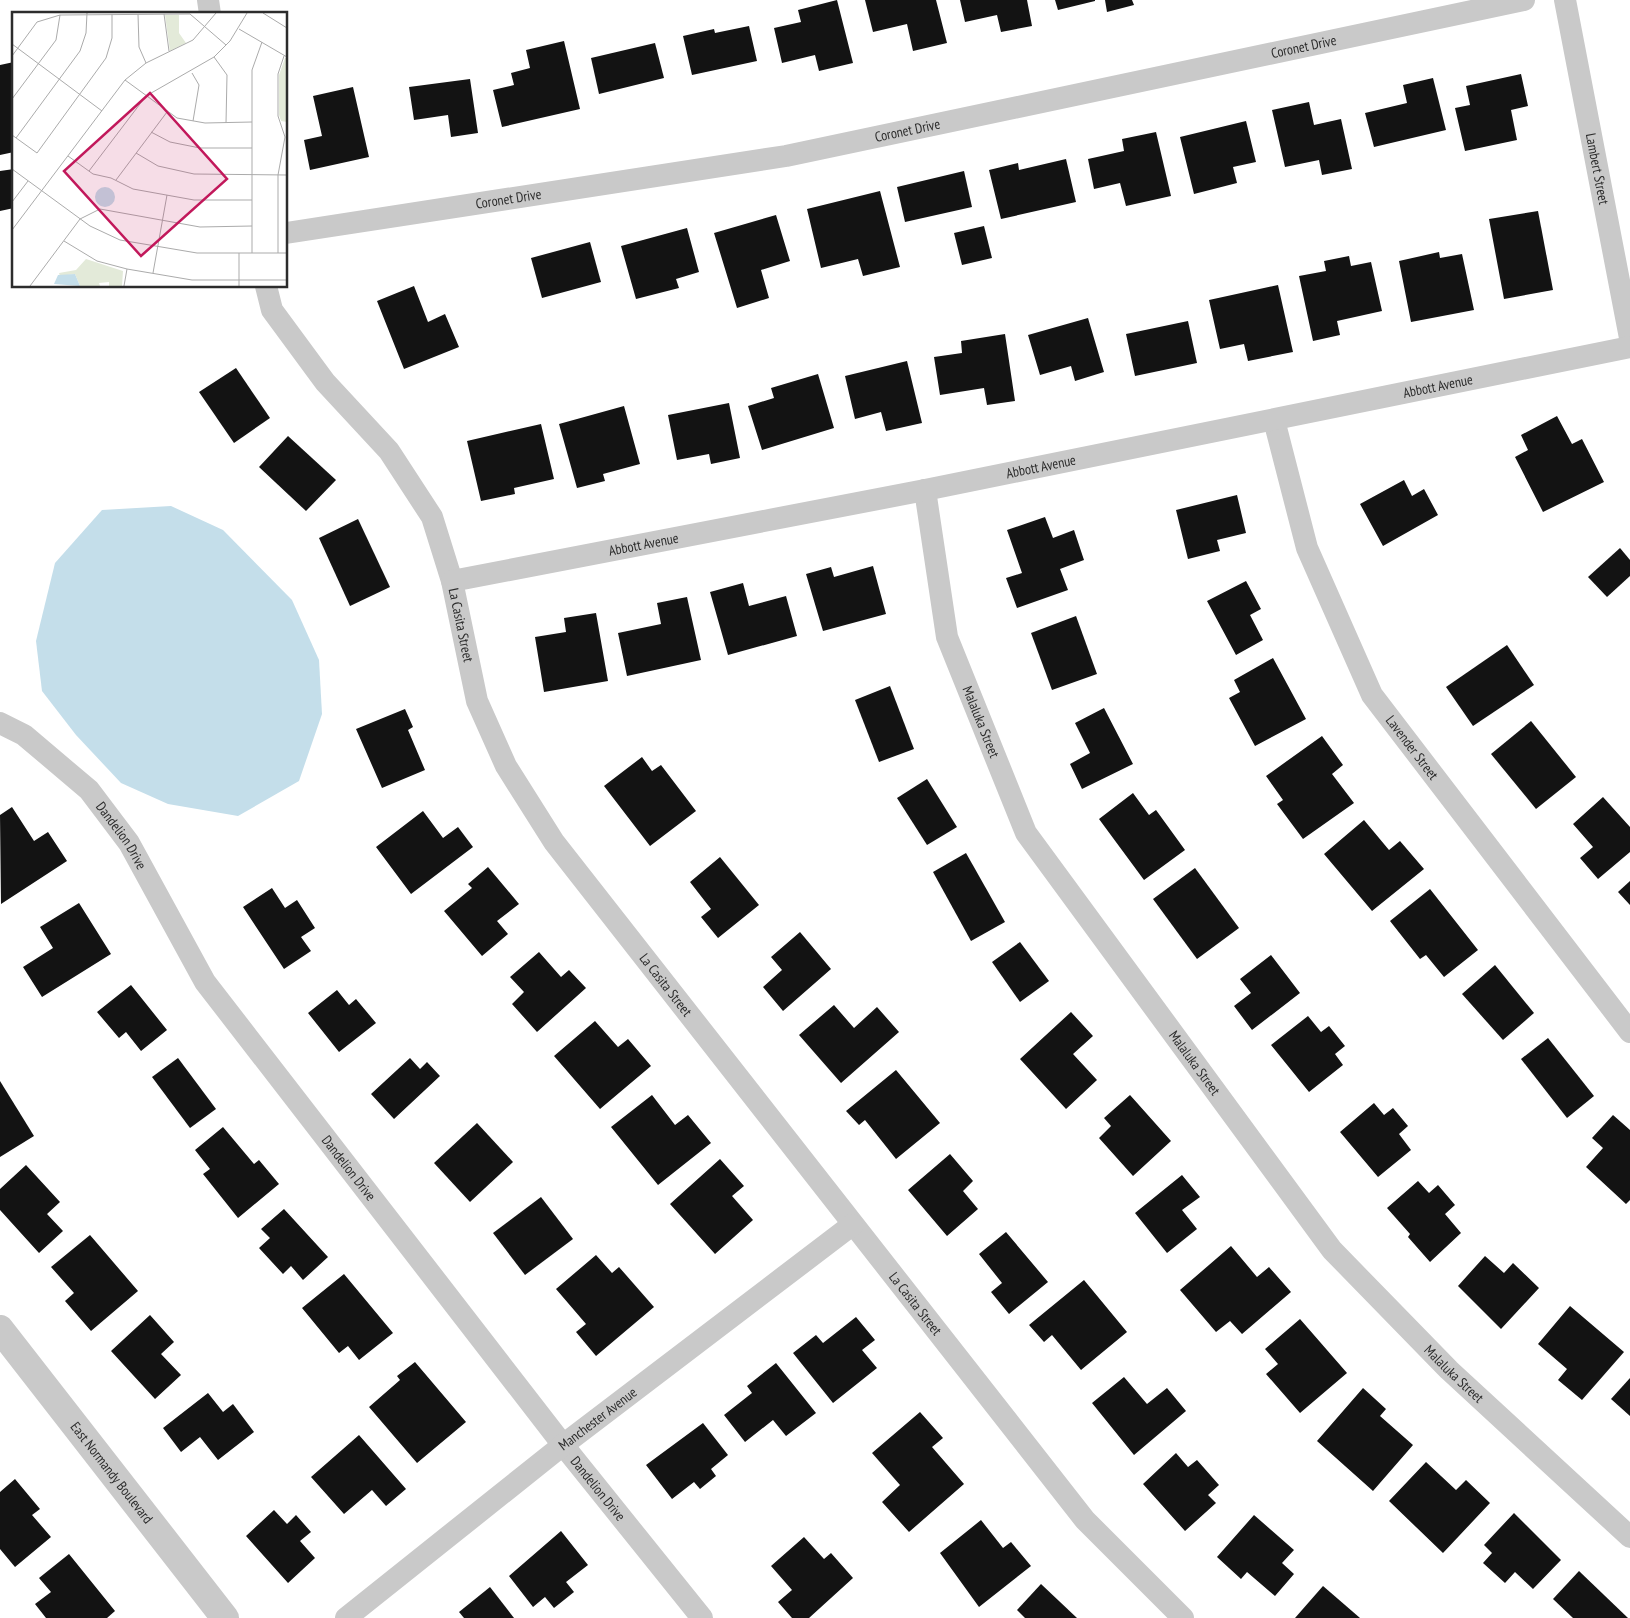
<svg xmlns="http://www.w3.org/2000/svg" width="1630" height="1618" font-family="'PT Sans Narrow',sans-serif">
<rect width="100%" height="100%" fill="#fff"/>
<polygon fill="#c4deea" points="171,506 223,530 292,600 319,660 322,714 299,781 238,816 168,804 121,783 76,735 42,691 36,641 55,563 102,510"/>
<g fill="#131313">
<polygon points="837,0 853,63 819,71 815,55 782,63 774,28 801,22 798,10"/>
<polygon points="865,0 936,0 947,43 913,51 907,24 873,32"/>
<polygon points="960,0 1027,0 1032,26 1001,32 997,15 965,22"/>
<polygon points="1055,0 1095,0 1095,1 1058,10"/>
<polygon points="1105,0 1132,0 1134,5 1107,12"/>
<polygon points="749,26 757,61 692,75 683,36 714,29 715,33"/>
<polygon points="564,41 580,109 502,127 493,90 514,85 511,73 530,68 526,50"/>
<polygon points="655,43 664,78 599,94 591,58"/>
<polygon points="14,62 14,152 0,155 0,65"/>
<polygon points="1521,74 1528,106 1511,110 1517,140 1465,151 1455,108 1470,105 1466,86"/>
<polygon points="1433,78 1446,130 1374,147 1365,113 1407,103 1403,85"/>
<polygon points="470,79 478,133 451,137 448,115 414,120 409,87"/>
<polygon points="353,87 369,157 310,170 304,140 322,136 313,96"/>
<polygon points="1309,102 1314,125 1341,119 1352,169 1322,175 1319,160 1285,167 1272,110"/>
<polygon points="1246,121 1256,162 1233,167 1237,183 1194,194 1180,137"/>
<polygon points="1156,132 1171,196 1126,206 1120,183 1094,189 1088,159 1124,151 1122,139"/>
<polygon points="1066,159 1076,202 1001,219 989,170 1018,163 1019,170"/>
<polygon points="14,169 14,208 0,211 0,171"/>
<polygon points="964,171 972,207 905,222 897,187"/>
<polygon points="880,191 900,267 863,276 858,259 821,268 807,209"/>
<polygon points="1538,211 1553,290 1504,299 1489,219"/>
<polygon points="776,215 790,261 761,270 769,298 737,308 714,233"/>
<polygon points="984,226 992,258 962,265 954,233"/>
<polygon points="687,228 699,272 676,279 679,288 636,299 621,246"/>
<polygon points="590,242 601,282 542,298 531,258"/>
<polygon points="1439,252 1440,258 1462,254 1474,310 1411,322 1399,261"/>
<polygon points="1349,256 1351,266 1371,262 1382,311 1337,321 1340,335 1313,341 1299,276 1326,271 1324,261"/>
<polygon points="1278,285 1293,352 1248,361 1244,344 1220,349 1209,300"/>
<polygon points="414,286 428,322 445,314 459,347 404,369 377,301"/>
<polygon points="1088,318 1104,372 1075,381 1071,366 1040,375 1028,335"/>
<polygon points="1188,321 1197,363 1135,376 1126,334"/>
<polygon points="1005,334 1015,401 987,405 984,388 940,395 934,357 962,353 961,341"/>
<polygon points="907,361 922,423 886,431 881,412 855,419 845,376"/>
<polygon points="236,368 270,418 234,443 199,392"/>
<polygon points="818,374 834,428 762,450 748,406 774,398 771,388"/>
<polygon points="729,403 740,458 711,464 709,454 677,460 668,415"/>
<polygon points="624,406 640,464 603,474 605,481 577,488 559,424"/>
<polygon points="1557,416 1572,444 1582,439 1604,482 1543,512 1515,457 1528,450 1521,435"/>
<polygon points="541,424 554,479 514,488 515,494 481,501 467,441"/>
<polygon points="288,436 336,480 306,511 259,467"/>
<polygon points="1404,480 1412,496 1424,489 1438,515 1383,546 1360,504"/>
<polygon points="1237,495 1246,533 1217,540 1220,551 1188,559 1176,510"/>
<polygon points="1045,517 1053,538 1074,530 1084,560 1060,569 1068,590 1017,608 1006,578 1022,573 1007,530"/>
<polygon points="358,519 390,587 350,606 319,538"/>
<polygon points="1620,548 1630,560 1630,576 1607,597 1588,577"/>
<polygon points="873,566 886,614 823,631 806,574 831,567 834,577"/>
<polygon points="1246,581 1261,609 1250,615 1263,640 1236,655 1207,601"/>
<polygon points="743,583 749,606 786,596 797,636 728,655 710,592"/>
<polygon points="687,597 701,660 627,676 618,633 661,624 657,603"/>
<polygon points="596,613 608,681 544,692 535,637 566,632 564,618"/>
<polygon points="1076,616 1097,674 1052,690 1031,633"/>
<polygon points="1507,645 1534,685 1473,726 1446,687"/>
<polygon points="1273,658 1306,719 1255,746 1229,698 1240,692 1234,680"/>
<polygon points="890,686 914,749 879,762 855,700"/>
<polygon points="1104,708 1133,764 1082,789 1070,764 1090,753 1075,723"/>
<polygon points="405,709 413,727 408,730 425,770 382,788 356,729"/>
<polygon points="1531,721 1576,777 1536,809 1491,754"/>
<polygon points="1322,736 1343,765 1332,774 1354,803 1303,839 1277,804 1283,800 1266,776"/>
<polygon points="642,757 652,771 661,765 696,811 650,846 604,786"/>
<polygon points="927,779 957,827 927,845 897,798"/>
<polygon points="1133,793 1149,815 1156,810 1185,850 1144,880 1099,819"/>
<polygon points="1603,797 1630,827 1630,852 1598,879 1580,858 1593,847 1573,824"/>
<polygon points="12,807 34,841 48,832 67,861 1,904 0,815"/>
<polygon points="423,811 443,838 458,827 473,847 411,894 376,847"/>
<polygon points="1364,820 1389,850 1400,841 1424,869 1372,911 1324,854"/>
<polygon points="966,853 1005,922 971,941 933,872"/>
<polygon points="720,857 759,905 718,938 701,917 711,909 690,882"/>
<polygon points="488,867 519,904 497,921 508,934 482,956 444,911 472,888 468,884"/>
<polygon points="1195,868 1239,928 1197,959 1153,899"/>
<polygon points="1630,881 1630,905 1618,892"/>
<polygon points="272,888 285,908 297,900 315,928 301,937 311,951 284,969 243,907"/>
<polygon points="1430,889 1478,950 1444,977 1426,955 1420,959 1390,921"/>
<polygon points="79,903 111,954 42,997 23,967 53,948 40,927"/>
<polygon points="800,932 831,969 783,1011 763,987 782,970 771,957"/>
<polygon points="1020,942 1049,981 1020,1002 992,962"/>
<polygon points="539,952 561,977 569,970 586,988 537,1032 512,1004 524,992 510,977"/>
<polygon points="1271,955 1300,993 1252,1030 1234,1006 1251,993 1240,979"/>
<polygon points="1495,965 1534,1013 1503,1040 1462,994"/>
<polygon points="131,985 167,1030 141,1051 126,1032 119,1038 97,1012"/>
<polygon points="337,990 349,1005 356,999 376,1023 339,1052 308,1013"/>
<polygon points="834,1005 854,1028 877,1007 899,1032 841,1083 799,1035"/>
<polygon points="1071,1012 1093,1036 1073,1054 1097,1080 1066,1109 1020,1059"/>
<polygon points="1308,1016 1321,1032 1329,1026 1345,1046 1335,1054 1343,1065 1309,1092 1271,1045"/>
<polygon points="595,1021 618,1047 628,1039 651,1066 600,1109 554,1056"/>
<polygon points="1548,1038 1594,1096 1567,1118 1521,1059"/>
<polygon points="178,1058 216,1109 190,1128 152,1077"/>
<polygon points="410,1058 420,1069 427,1062 440,1076 394,1119 371,1094"/>
<polygon points="896,1070 940,1123 896,1159 865,1120 859,1125 846,1111"/>
<polygon points="0,1081 34,1136 0,1157"/>
<polygon points="652,1095 675,1125 688,1115 711,1143 658,1185 611,1127"/>
<polygon points="1130,1095 1171,1141 1133,1176 1099,1138 1111,1126 1104,1118"/>
<polygon points="1374,1103 1384,1115 1393,1108 1408,1126 1399,1134 1411,1150 1378,1177 1340,1132"/>
<polygon points="1613,1115 1630,1130 1630,1200 1626,1204 1586,1167 1603,1148 1592,1138"/>
<polygon points="477,1123 513,1162 470,1202 434,1163"/>
<polygon points="223,1127 254,1164 259,1160 279,1184 238,1218 203,1174 210,1169 195,1150"/>
<polygon points="950,1154 973,1181 963,1191 978,1209 947,1236 908,1190"/>
<polygon points="720,1159 744,1186 732,1196 753,1220 715,1254 670,1204"/>
<polygon points="26,1165 60,1202 47,1214 63,1231 39,1253 0,1210 0,1189"/>
<polygon points="1182,1175 1200,1197 1182,1210 1197,1229 1167,1253 1135,1213"/>
<polygon points="1418,1181 1429,1193 1438,1185 1455,1205 1445,1214 1461,1233 1430,1262 1408,1237 1410,1234 1387,1208"/>
<polygon points="541,1197 573,1239 525,1275 493,1233"/>
<polygon points="284,1209 328,1257 303,1280 291,1266 283,1274 259,1248 270,1238 261,1229"/>
<polygon points="1006,1232 1048,1282 1009,1314 991,1292 1002,1283 979,1254"/>
<polygon points="90,1235 138,1291 91,1331 65,1301 74,1293 51,1267"/>
<polygon points="1231,1246 1257,1277 1269,1267 1291,1292 1242,1334 1230,1321 1216,1332 1180,1290"/>
<polygon points="596,1255 612,1273 619,1267 654,1307 596,1356 576,1332 586,1324 556,1289"/>
<polygon points="1485,1256 1504,1273 1513,1263 1539,1288 1501,1329 1458,1286"/>
<polygon points="344,1274 393,1333 359,1360 348,1346 339,1353 302,1308"/>
<polygon points="1084,1280 1127,1332 1081,1370 1052,1335 1044,1342 1029,1325"/>
<polygon points="1570,1306 1624,1352 1582,1400 1558,1380 1567,1369 1538,1344"/>
<polygon points="150,1315 174,1342 161,1354 181,1375 155,1399 111,1351"/>
<polygon points="856,1317 875,1340 862,1350 877,1368 833,1403 793,1353 816,1335 823,1343"/>
<polygon points="1300,1319 1347,1373 1300,1413 1266,1374 1278,1364 1265,1349"/>
<polygon points="415,1362 466,1422 417,1463 369,1407 400,1380 397,1376"/>
<polygon points="776,1363 816,1413 786,1436 773,1420 745,1442 724,1415 752,1393 747,1386"/>
<polygon points="1124,1377 1147,1404 1167,1388 1186,1411 1134,1455 1092,1403"/>
<polygon points="1630,1378 1630,1416 1611,1399"/>
<polygon points="1363,1388 1386,1409 1380,1416 1413,1445 1373,1491 1317,1441"/>
<polygon points="208,1393 223,1412 233,1404 254,1432 218,1460 200,1437 181,1452 163,1428"/>
<polygon points="920,1412 943,1438 932,1447 964,1484 909,1532 882,1502 900,1485 872,1453"/>
<polygon points="703,1423 728,1455 711,1469 716,1476 700,1489 694,1482 672,1499 646,1465"/>
<polygon points="359,1435 406,1489 386,1506 372,1490 344,1514 311,1477"/>
<polygon points="1176,1453 1188,1467 1197,1460 1219,1485 1208,1495 1216,1503 1185,1531 1143,1484"/>
<polygon points="1426,1462 1456,1490 1466,1480 1490,1503 1443,1553 1389,1501"/>
<polygon points="15,1479 40,1509 32,1515 51,1537 15,1567 0,1549 0,1492"/>
<polygon points="274,1510 287,1524 296,1515 311,1532 300,1541 315,1558 288,1583 246,1536"/>
<polygon points="1514,1513 1561,1560 1533,1589 1515,1572 1505,1583 1483,1563 1492,1553 1484,1545"/>
<polygon points="1254,1515 1294,1550 1282,1563 1294,1574 1275,1596 1247,1572 1241,1579 1217,1557"/>
<polygon points="981,1520 1003,1548 1011,1542 1031,1566 979,1607 940,1553"/>
<polygon points="561,1531 588,1565 566,1582 574,1592 554,1608 545,1597 533,1607 509,1576"/>
<polygon points="804,1537 824,1559 831,1553 853,1578 809,1618 792,1618 778,1602 792,1590 771,1566"/>
<polygon points="69,1554 115,1611 107,1618 46,1618 35,1604 51,1592 39,1578"/>
<polygon points="1579,1571 1628,1618 1573,1618 1553,1599"/>
<polygon points="1041,1584 1077,1618 1025,1618 1017,1610"/>
<polygon points="1323,1586 1360,1618 1295,1618"/>
<polygon points="490,1587 514,1618 464,1618 459,1612"/>
</g>
<g fill="none" stroke-linecap="round" stroke-linejoin="round">
<g stroke="#c9c9c9" stroke-width="22">
<polyline points="208,0 210,14"/>
<path id="s1" d="M1565,0L1630,338"/>
<path id="s2" d="M286,233L786,156L1524,0"/>
<path id="s3" d="M266,286L272,310L325,382L389,451L432,517L452,581L477,701L506,766L554,842L1085,1520L1183,1618"/>
<path id="s4" d="M1274,420L1307,548L1372,695L1630,1032"/>
<path id="s5" d="M925,490L947,637L1026,833L1332,1250L1449,1370L1630,1537"/>
<path id="s6" d="M452,581L925,490L1630,347"/>
<path id="s7" d="M0,723L24,735L89,790L129,843L205,982L563,1445L702,1618"/>
<path id="s8" d="M346,1618L563,1445L852,1225"/>
</g>
<path stroke="#c9c9c9" stroke-width="28" id="s9" d="M0,1329L225,1618"/>
</g>
<g text-anchor="middle" dominant-baseline="central" stroke-width="5" stroke-linejoin="round" paint-order="stroke">
<g font-size="14" fill="#2c2c2c" stroke="#fff">
<text stroke="none"><textPath href="#s2" startOffset="1035">Coronet Drive</textPath></text>
<text stroke="none"><textPath href="#s2" startOffset="630">Coronet Drive</textPath></text>
<text stroke="none"><textPath href="#s1" startOffset="172">Lambert Street</textPath></text>
<text stroke="none"><textPath href="#s2" startOffset="225">Coronet Drive</textPath></text>
<text stroke="none"><textPath href="#s6" startOffset="1005">Abbott Avenue</textPath></text>
<text stroke="none"><textPath href="#s6" startOffset="600">Abbott Avenue</textPath></text>
<text stroke="none"><textPath href="#s6" startOffset="195">Abbott Avenue</textPath></text>
<text stroke="none"><textPath href="#s3" startOffset="399">La Casita Street</textPath></text>
<text stroke="none"><textPath href="#s5" startOffset="240">Malaluka Street</textPath></text>
<text stroke="none"><textPath href="#s4" startOffset="359">Lavender Street</textPath></text>
<text stroke="none"><textPath href="#s7" startOffset="168">Dandelion Drive</textPath></text>
<text stroke="none"><textPath href="#s3" startOffset="819">La Casita Street</textPath></text>
<text stroke="none"><textPath href="#s5" startOffset="645">Malaluka Street</textPath></text>
<text stroke="none"><textPath href="#s7" startOffset="572">Dandelion Drive</textPath></text>
<text stroke="none"><textPath href="#s3" startOffset="1224">La Casita Street</textPath></text>
<text stroke="none"><textPath href="#s5" startOffset="1051">Malaluka Street</textPath></text>
<text stroke="none"><textPath href="#s8" startOffset="321">Manchester Avenue</textPath></text>
<text stroke="none"><textPath href="#s9" startOffset="182">East Normandy Boulevard</textPath></text>
<text stroke="none"><textPath href="#s7" startOffset="978">Dandelion Drive</textPath></text>
</g>
</g>
<g transform="translate(12 12)">
<rect width="275" height="275" fill="#fff"/>
<path d="M153,3H167V21L174,31L158,39ZM273,46H275V110L269,109L267,103V63ZM74,247L111,259L110,274H97V270L87,271L88,274H68L63,262L48,264L47,261L64,258Z" fill="#e3ead9"/>
<path d="M83 185a10 10 0 1 1 20 0a10 10 0 1 1-20 0ZM63,262L68,274L42,272L46,263Z" fill="#c4deea"/>
<path fill="none" stroke="#ababab" stroke-width="1" d="M251,1L275,16M126,2L127,35L134,51M152,2L157,39M227,17L275,45M0,32L90,99M0,44L25,10L48,3L178,2L214,33M202,45L215,63L214,111M180,61L187,73L181,109M113,68L165,106L193,111L240,110M0,87L44,28L48,3M139,120L158,130L188,136H240M0,123L25,141L94,46L100,26V2M4,126L68,39L74,21L75,1M124,141L146,154L182,162L275,163M56,144L81,162L99,166L121,177L182,188H240M0,157L78,214L108,228L185,241H275M77,159L134,84L202,45L218,29L235,1M104,168L155,100M0,190L16,169M0,218L113,68L134,51L181,28L204,1M52,229L85,249L115,257L180,268H275M227,241V274M240,241V58L250,30M266,241V163L273,125L266,104V62L272,44M141,261L155,183M18,274L68,207L88,197L188,215L240,214M112,274L115,257"/>
<path fill="#c2185b" fill-opacity="0.15" stroke="#c2185b" stroke-width="2.5" d="M138,81L215,167L129,244L52,159Z"/>
<rect width="275" height="275" fill="none" stroke="#2c2c2c" stroke-width="2.5"/>
</g>
</svg>
